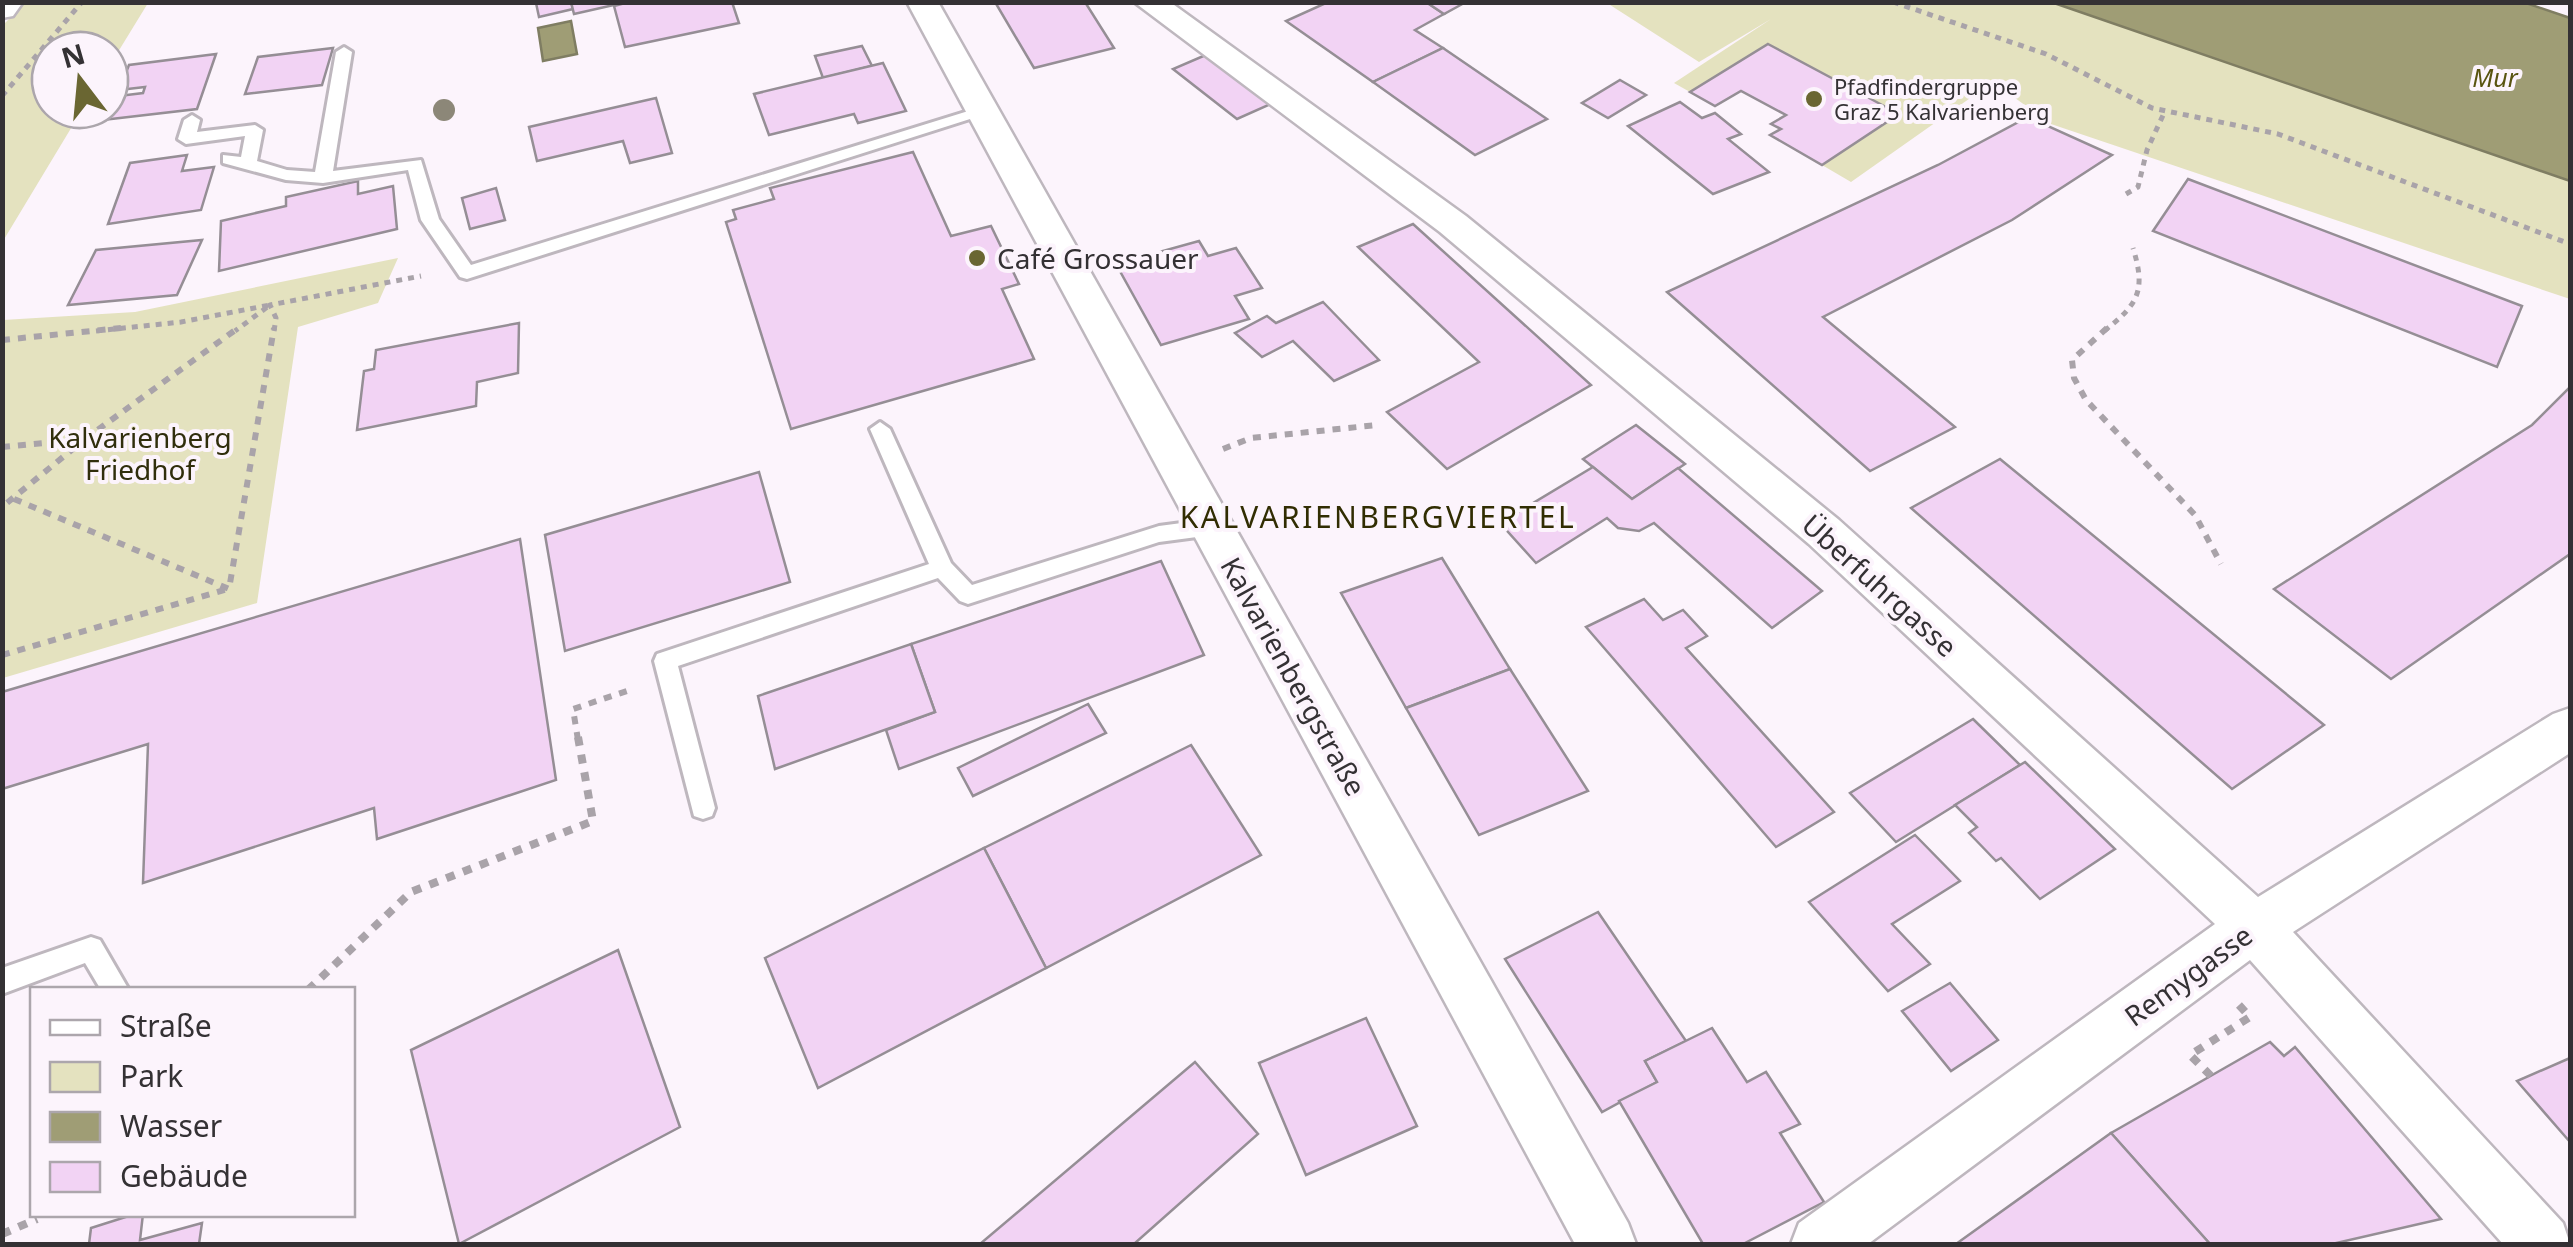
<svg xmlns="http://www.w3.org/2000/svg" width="2573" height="1247" font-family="'Noto Sans',sans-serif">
<rect width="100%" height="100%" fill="#fcf4fc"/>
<g fill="#e4e2bf">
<polygon points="25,3 148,3 110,65 110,50 50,50 50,110 82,110 3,241 3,25"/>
<polygon points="1607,3 2054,3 2570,181 2570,299 2051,124 1993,82 1851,182 1822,165 1898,113 1768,44 1690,92 1674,83 1771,19 1699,62"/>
<polygon points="398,258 378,303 298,327 257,603 3,678 3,320 135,312"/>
</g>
<g fill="#9f9d75" stroke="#7f7d62" stroke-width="2.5">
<polygon points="2526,3 2570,18 2570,181 2054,3"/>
<polygon points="571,21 577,54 543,61 538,28"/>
</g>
<g fill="#f2d3f4" stroke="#958e95" stroke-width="2.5">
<polygon points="571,2 573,9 539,17 536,3"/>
<polygon points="571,2 627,2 574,14"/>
<polygon points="629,2 732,2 739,23 625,47 614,6"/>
<polygon points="995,2 1085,2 1114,48 1034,68"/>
<polygon points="1328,2 1426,2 1444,14 1415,30 1443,48 1373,82 1286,21"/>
<polygon points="1426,2 1466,2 1444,14"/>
<polygon points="1768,44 1899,114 1822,165 1770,135 1781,129 1771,124 1786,115 1741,91 1715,106 1690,92"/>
<polygon points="862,46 872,66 823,78 815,56"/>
<polygon points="333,48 322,85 245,94 258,57"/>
<polygon points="1443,48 1547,119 1475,155 1373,82"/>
<polygon points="216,54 197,109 94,121 99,110 110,110 110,97 143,93 145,87 119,90 129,65"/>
<polygon points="1208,54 1273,103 1237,119 1173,69"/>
<polygon points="883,63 906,111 858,123 854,114 769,135 754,94"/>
<polygon points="1620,80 1646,95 1608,118 1582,103"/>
<polygon points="656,98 672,153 630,163 623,141 537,161 529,127"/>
<polygon points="1680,102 1702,118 1715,113 1741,134 1728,139 1769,172 1713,194 1628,126"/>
<polygon points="2028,117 2112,155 2012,220 1823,317 1955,427 1870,471 1667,292 1938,165"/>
<polygon points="913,152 951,236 991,226 1019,284 1002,289 1034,359 791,429 726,222 736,219 733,210 774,199 770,188"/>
<polygon points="187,155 182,171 214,167 201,210 108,224 130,163"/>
<polygon points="2188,179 2522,306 2497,367 2153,231"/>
<polygon points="358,181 358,194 393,186 397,229 219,271 221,221 286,206 286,197"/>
<polygon points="496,188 505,220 470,229 462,198"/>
<polygon points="1413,224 1591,385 1447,469 1387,412 1479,362 1358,247"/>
<polygon points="202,240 177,295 68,305 96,250"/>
<polygon points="1199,241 1208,256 1236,248 1262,288 1235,296 1249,319 1161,345 1116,264"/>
<polygon points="1323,302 1379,360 1334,381 1293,341 1262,357 1235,333 1267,316 1276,323"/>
<polygon points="519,323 518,373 477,382 476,406 357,430 364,371 374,369 376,350"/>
<polygon points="2570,387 2570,554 2391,679 2274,589 2532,425"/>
<polygon points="1636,425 1685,464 1632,499 1583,459"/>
<polygon points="2000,459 2324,725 2232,789 1911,508"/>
<polygon points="1593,467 1632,499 1678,468 1822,591 1772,628 1654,523 1639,531 1618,528 1607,518 1536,563 1500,523"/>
<polygon points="759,472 790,582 565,651 545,535"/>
<polygon points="520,539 556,780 377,839 374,808 143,883 148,744 2,789 2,692"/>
<polygon points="1442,558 1510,669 1406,708 1341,593"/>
<polygon points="1161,561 1204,655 899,769 886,730 935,712 911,644"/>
<polygon points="1644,599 1663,620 1683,610 1707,636 1686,648 1834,812 1776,847 1586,627"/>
<polygon points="911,644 935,712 775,769 758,696"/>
<polygon points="1510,669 1588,791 1479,835 1406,708"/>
<polygon points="1088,704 1106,733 973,796 958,768"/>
<polygon points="1973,719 2020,765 1896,842 1850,793"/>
<polygon points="1191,745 1261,855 1046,968 984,848"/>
<polygon points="2025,762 2115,849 2040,899 2001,858 1996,861 1969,833 1977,827 1955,805"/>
<polygon points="1915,835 1960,881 1892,924 1930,964 1888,991 1809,902"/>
<polygon points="984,848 1046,968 818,1088 765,958"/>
<polygon points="1598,912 1686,1041 1645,1061 1657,1082 1602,1112 1505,959"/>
<polygon points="618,950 680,1127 459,1244 411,1050"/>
<polygon points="1950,983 1998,1040 1951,1071 1902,1011"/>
<polygon points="1366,1018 1417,1126 1306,1175 1259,1063"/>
<polygon points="1712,1028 1747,1082 1766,1072 1800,1124 1780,1133 1824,1202 1743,1244 1703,1244 1619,1101 1657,1082 1645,1061"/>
<polygon points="2270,1042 2284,1056 2295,1047 2441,1219 2332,1244 2210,1244 2111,1133"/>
<polygon points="2570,1058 2570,1142 2517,1081"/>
<polygon points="1195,1062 1258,1134 1134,1244 980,1244"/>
<polygon points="2111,1133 2210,1244 1956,1244"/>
<polygon points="135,1214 143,1214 140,1240 202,1223 199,1244 89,1244 91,1228"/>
</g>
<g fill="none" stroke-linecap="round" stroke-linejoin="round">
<g stroke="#beb7be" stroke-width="6">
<g id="service">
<polygon points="344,47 352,52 333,171 421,160 439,219 471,265 978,108 984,107 992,112 467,279 460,277 421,220 408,170 323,183 286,180 223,163 223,155 241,157 245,136 186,144 178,139 184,120 192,115 200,120 197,132 255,125 263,130 257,161 287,170 315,172 336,52"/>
<polygon points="880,422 890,429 951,563 972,585 1159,526 1212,519 1223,527 1212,535 1159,542 968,604 960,601 938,578 678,666 715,808 712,816 703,819 694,816 654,661 657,654 929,564 870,429"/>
<polygon points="91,937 100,940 129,990 101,990 85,963 2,994 2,968"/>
</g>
</g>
<g stroke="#beb7be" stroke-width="5">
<g id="minor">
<polygon points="2,2 23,2 13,16 2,18"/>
<polygon points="907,2 938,2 1628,1223 1636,1244 1575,1244"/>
<polygon points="1134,2 1170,2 1466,216 1839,520 2258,897 2553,714 2570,708 2570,753 2293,932 2563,1223 2570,1244 2503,1244 2250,960 1868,1244 1791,1244 1799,1223 2215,924 1809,544 1440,232"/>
</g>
</g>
<g stroke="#a9a3a9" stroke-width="5" stroke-dasharray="6 6" stroke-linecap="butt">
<polyline points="1893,2 2046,54 2152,108 2278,134 2570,244"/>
<polyline points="2,96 82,2"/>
<polyline points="2126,194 2138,187 2147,150 2165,111"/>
<polyline points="96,331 181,322 270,305 235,331"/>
<polyline points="274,331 276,318 270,305 421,276"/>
<path d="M2104,331C2139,304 2146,290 2133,248"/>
</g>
<g stroke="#a9a3a9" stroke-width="6" stroke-dasharray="8 8" stroke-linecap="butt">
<polyline points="2107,328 2072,360 2074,378 2086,400 2195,515 2221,564"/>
<polyline points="2,340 121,328"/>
<polyline points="85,439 238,328"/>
<polyline points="2,447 85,439 2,507"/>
<polyline points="1223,449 1251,438 1377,425"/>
<polyline points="14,499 229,589 274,328"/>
<polyline points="2,655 228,589"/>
<polyline points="578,740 573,709 630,690"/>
</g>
<g stroke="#a9a3a9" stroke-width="8" stroke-dasharray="9 9" stroke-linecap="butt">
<polyline points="308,990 411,892 593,821 578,737"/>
<polyline points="2211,1076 2190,1055 2250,1017 2238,1004"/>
<polyline points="2,1234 37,1219"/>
</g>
<use href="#service" fill="#fff" fill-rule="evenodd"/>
<use href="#minor" fill="#fff" fill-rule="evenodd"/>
</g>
<circle fill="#8c8778" cx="444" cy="110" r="11"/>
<g fill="#6a6632" stroke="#fcf4fc" stroke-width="4">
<circle cx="1814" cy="99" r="10"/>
<circle cx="977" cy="258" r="10"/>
</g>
<g text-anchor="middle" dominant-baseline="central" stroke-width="8" stroke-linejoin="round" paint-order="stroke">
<g font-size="22" fill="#343134" stroke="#fcf4fc" text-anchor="start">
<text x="1834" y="86">Pfadfindergruppe<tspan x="1834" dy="25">Graz 5 Kalvarienberg</tspan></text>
</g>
<g font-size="25" font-style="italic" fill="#595410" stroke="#fcf4fc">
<text x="2495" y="77">Mur</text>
</g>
<g font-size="28" fill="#343134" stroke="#fcf4fc" text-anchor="start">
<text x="997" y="258">Café Grossauer</text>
</g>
<g font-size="28" fill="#302e0c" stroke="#fcf4fc">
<text x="140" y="437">Kalvarienberg<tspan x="140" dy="32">Friedhof</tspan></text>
</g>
<g font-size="28" fill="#343134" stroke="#fcf4fc">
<text transform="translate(1880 585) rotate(42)">Überfuhrgasse</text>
<text transform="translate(1294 676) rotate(61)">Kalvarienbergstraße</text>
<text transform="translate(2188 975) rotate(-36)">Remygasse</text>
</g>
<g font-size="30" letter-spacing="2.5" fill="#312d02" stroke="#fcf4fc">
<text x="1378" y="516">KALVARIENBERGVIERTEL</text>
</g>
</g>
<rect width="2573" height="1247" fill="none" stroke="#343134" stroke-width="10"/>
<rect x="30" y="987" width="325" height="230" fill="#fcf4fc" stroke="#aca6ac" stroke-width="2.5"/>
<rect x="50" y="1020" width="50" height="15" fill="#ffffff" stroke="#aca6ac" stroke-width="2.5"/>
<text x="120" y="1037" font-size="30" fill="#343134">Straße</text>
<rect x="50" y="1062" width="50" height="30" fill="#e4e2bf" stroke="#aca6ac" stroke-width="2.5"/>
<text x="120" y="1087" font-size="30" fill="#343134">Park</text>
<rect x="50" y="1112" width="50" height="30" fill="#9f9d75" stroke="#aca6ac" stroke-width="2.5"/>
<text x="120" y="1137" font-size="30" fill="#343134">Wasser</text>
<rect x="50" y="1162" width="50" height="30" fill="#f2d3f4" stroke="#aca6ac" stroke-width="2.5"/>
<text x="120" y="1187" font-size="30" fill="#343134">Gebäude</text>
<g transform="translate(80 80) rotate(344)"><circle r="48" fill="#fcf4fc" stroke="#aca6ac" stroke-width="2.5"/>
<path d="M0-8L18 38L0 25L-18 38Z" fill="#6a6632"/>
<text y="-15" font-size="28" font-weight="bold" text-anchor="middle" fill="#343134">N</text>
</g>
</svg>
